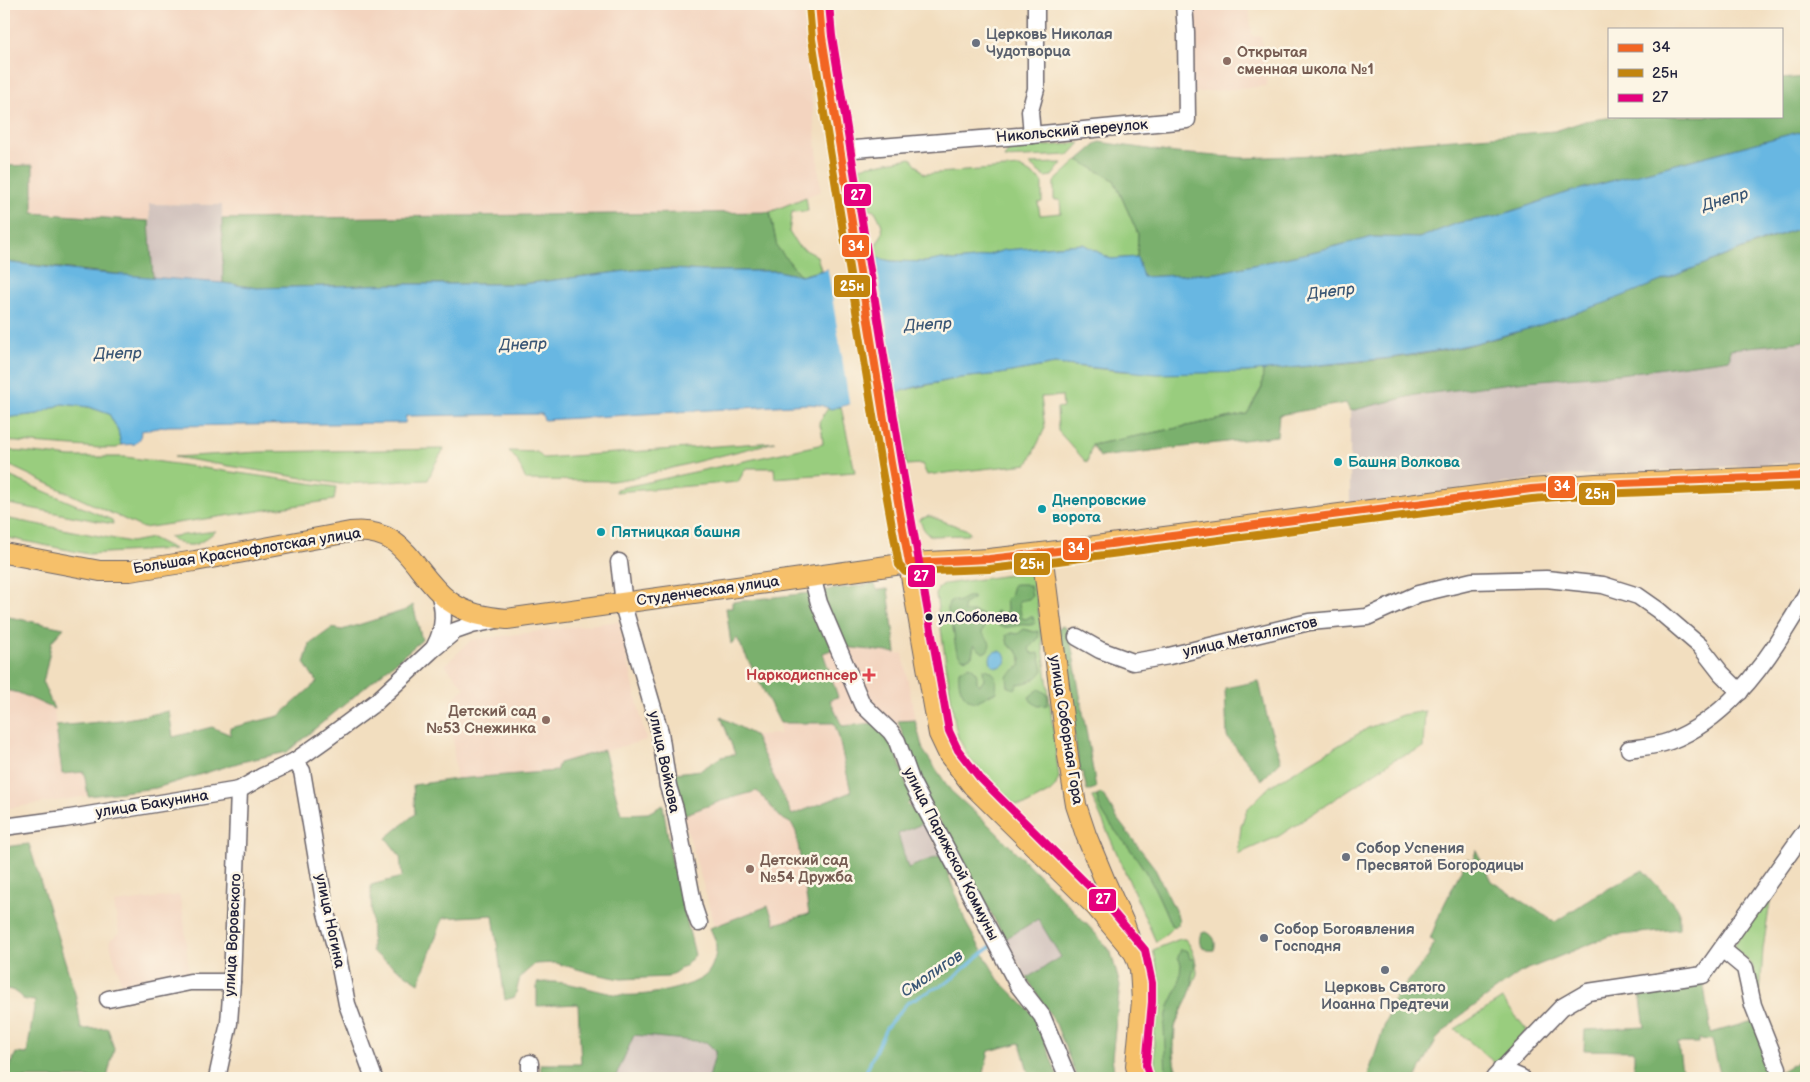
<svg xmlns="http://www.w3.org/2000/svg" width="1810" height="1082" font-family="'Balsamiq Sans',sans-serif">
<rect width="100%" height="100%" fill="#fcf5e5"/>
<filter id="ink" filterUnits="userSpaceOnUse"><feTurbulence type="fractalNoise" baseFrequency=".02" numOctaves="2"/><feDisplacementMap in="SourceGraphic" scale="10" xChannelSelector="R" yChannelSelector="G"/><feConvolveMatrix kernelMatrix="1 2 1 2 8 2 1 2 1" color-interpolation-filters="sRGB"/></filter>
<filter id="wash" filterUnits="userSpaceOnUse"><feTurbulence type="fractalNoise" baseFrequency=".0096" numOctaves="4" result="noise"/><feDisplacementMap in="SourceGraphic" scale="20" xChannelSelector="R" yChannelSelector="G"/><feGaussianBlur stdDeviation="1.12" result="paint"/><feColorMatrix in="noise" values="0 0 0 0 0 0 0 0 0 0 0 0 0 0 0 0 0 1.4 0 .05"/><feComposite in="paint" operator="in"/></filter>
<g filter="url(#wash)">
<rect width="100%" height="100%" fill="#f2debf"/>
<g fill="#f3d4bf">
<polygon points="4,4 802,4 821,191 770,212 222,219 222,205 149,204 149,221 32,213 33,165 4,166"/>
<polygon points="1187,4 1249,4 1252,36 1261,36 1267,86 1191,93"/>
<polygon points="619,621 646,740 559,763 556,771 456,779 450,701 465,688 445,665 471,640"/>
<polygon points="844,647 903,654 915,720 842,726 830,700 838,696 823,653 834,649"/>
<polygon points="4,690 19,693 54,709 62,773 84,772 88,796 4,809"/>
<polygon points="780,723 833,723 838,734 852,792 792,815 754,735 780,734"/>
<polygon points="757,791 781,818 792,824 796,832 809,914 775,924 768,906 715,926 683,815 721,801"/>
<polygon points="179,895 184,918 189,977 124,991 109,941 119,933 114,903"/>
</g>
<g fill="#cfc0bb">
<polygon points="149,204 222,205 223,283 153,278"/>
<polygon points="1806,341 1806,462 1551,477 1430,494 1350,509 1350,411 1416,395 1526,381 1619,374 1730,359 1730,349"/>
<polygon points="924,823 941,855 908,868 898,834"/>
<polygon points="1038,919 1061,957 1027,978 1005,939"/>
<polygon points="633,1035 706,1042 716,1051 709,1078 546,1078 616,1076"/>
</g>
<g fill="#99cd7e" stroke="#5e785c">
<polygon points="1080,143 1069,155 1004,158 1009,149"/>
<path d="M911,158L924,174L1020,167L1042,181V202L1038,203L1040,215L1061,213L1060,200H1054V182L1078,160L1114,180L1138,234L1137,257L1111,259L1083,244L1005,250L975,259L953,261L942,259L927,262L891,261L873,257L871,251C885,233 886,231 875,211C871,210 866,210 863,207C855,202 856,175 859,167Z"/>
<polygon points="1062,163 1052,176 1045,177 1029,164"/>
<polygon points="806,197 808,211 792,212 789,232 798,246 817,256 821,270 801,276 777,247 770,212"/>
<polygon points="1055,364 1121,371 1247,372 1263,370 1262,387 1247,414 1092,445 1087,463 1058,431 1057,408 1063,407 1062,396 1041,397 1045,428 1028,464 927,475 922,464 906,465 895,392 960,378 1000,374"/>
<polygon points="62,404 89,407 109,414 118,430 121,445 117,448 101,448 4,441 4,418 38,414"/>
<polygon points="841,407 855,472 775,478 774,468 746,468 738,482 616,492 616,489 823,444 822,432 819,422 828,408"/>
<polygon points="775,442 632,478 612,481 526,480 517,460 509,451 537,452 543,458"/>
<polygon points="444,449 435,464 428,480 340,484 174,457 260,452"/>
<polygon points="4,450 71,457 126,457 336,487 334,500 143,528 4,463"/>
<polygon points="4,474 112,520 113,524 4,503"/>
<path d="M929,516L968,530L970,532L968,535L931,536C925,532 921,526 920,519Z"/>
<polygon points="4,518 131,542 152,538 174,549 88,554 4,537"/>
<path d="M216,531C195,547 192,550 168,537Z"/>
<polygon points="1024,573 1031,575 1035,582 1059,777 1055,787 1050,792 1026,805 1017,805 1013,803 970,759 958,737 955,724 936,595 938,588 945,584"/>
<polygon points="1425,711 1423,748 1395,759 1279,836 1238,854 1241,826 1247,809 1270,786 1368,728 1402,715"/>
<path d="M1097,796C1097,814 1128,844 1138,860C1152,880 1162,903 1171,925L1174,927L1156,942L1092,797Z"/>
<polygon points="1764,898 1770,902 1763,949 1760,997 1752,965 1733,947"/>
<path d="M1180,939H1185C1193,947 1197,963 1197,974L1175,1027L1174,1051L1177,1078H1159C1144,1037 1168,994 1153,950Z"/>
<polygon points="1502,999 1527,1030 1496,1064 1455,1029"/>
</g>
<g fill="#7ab06d" stroke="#4e6954">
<polygon points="1806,77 1806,130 1566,193 1495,217 1458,223 1419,238 1373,237 1308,253 1217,273 1143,277 1137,257 1138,234 1114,180 1078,160 1099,142 1176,153 1245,158 1315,155 1403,143 1555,131 1585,121 1621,116 1781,116 1781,79"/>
<polygon points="33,165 33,213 149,221 153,278 4,262 4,166"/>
<polygon points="770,212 777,247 801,276 777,271 704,271 670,269 634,270 523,284 404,284 257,288 223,283 222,219"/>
<path d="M1806,226V341L1730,349V359L1619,374L1526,381L1416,395L1350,411L1346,403L1279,415L1277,436L1100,457L1092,445L1247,414L1262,388L1263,370C1333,364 1410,360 1478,343C1591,314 1696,264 1806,226Z"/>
<polygon points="875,584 877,590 888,589 896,653 844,647 820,591"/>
<path d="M1016,584H1025L1030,586L1032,596L1029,599L1019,601C1019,603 1021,616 1022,618L1026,619L1029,617H1033L1035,623C1030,627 1026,624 1020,625C1011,626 1008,629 999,626L995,614L996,611L1005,615L1007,609L1006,600L1010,596L1013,585Z"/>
<path d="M809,593L834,649L823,653L838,697L830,700L842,726L886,722L912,801L907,804L924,823L898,834L908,868L941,855L966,923L998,979L1036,1017L1058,1078H1030L1020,1043L989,1051L983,1078H709L716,1051L706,1042L634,1035L616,1076L542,1078L540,1064H581L578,1004L537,1006V983C565,978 593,992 621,995C642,997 690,989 706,975C712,969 717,955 716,946C716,940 712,933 710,928L768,906L775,924L809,914L796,832L792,824L781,818L757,791L721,801L683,815L675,773L701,770L721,757L735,754L721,717L754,735L792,815L851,792L838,734L834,723H780L737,638L731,644L726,608H732V602Z"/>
<path d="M967,597H973V599L963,605L964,612H975L982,615L986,625L982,632C986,640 994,641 987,651L983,653L974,645L972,656C956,666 955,643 954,634C953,623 945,613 949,602L953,600L958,602Z"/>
<polygon points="413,605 422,640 287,752 241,762 156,788 88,796 84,772 62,774 56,726 121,720 169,711 173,737 212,727 231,735 230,728 279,716 317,682 304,663 310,644 332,628 342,630 406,610"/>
<polygon points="4,616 64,628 52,641 43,683 54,709 19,693 4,690"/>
<polygon points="1063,626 1069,631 1096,788 1087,791 1083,773 1080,772 1058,628"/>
<path d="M1024,629L1034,632L1038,631C1042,641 1031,642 1029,650L1033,654L1039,653L1043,670C1038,679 1028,683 1018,684L1015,689L1008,687L1007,676L1020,666L1021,658L1017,651L1008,645L1006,635L1011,633L1018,634Z"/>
<path d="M969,666C977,670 977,674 977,682L980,685L984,680L983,669C997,670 997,681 996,692L975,702C961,698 958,685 959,671Z"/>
<polygon points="1259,681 1268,721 1281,761 1262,780 1227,737 1225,688"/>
<polygon points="1039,689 1047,694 1048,699 1047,705 1038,706 1031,701 1029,697"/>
<polygon points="915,720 923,750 951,791 991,827 1058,894 1096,934 1111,953 1120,985 1112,1057 1115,1078 1077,1078 1056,1024 1027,978 1061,957 1038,919 1005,939 964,863 926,799 898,721"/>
<polygon points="604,750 621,814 648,813 663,805 671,857 695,955 686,965 668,977 621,979 595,974 556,963 535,964 520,977 515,997 505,1000 493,915 443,918 419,983 372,952 371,885 402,877 400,856 386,838 415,814 413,785 456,779 556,771 559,763"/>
<path d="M1101,793L1106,799L1118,820L1154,867L1177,914L1179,920L1178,925L1174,927L1171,925C1162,903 1152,880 1138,860C1128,844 1097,814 1097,796Z"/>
<path d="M29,844L76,997L81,1029L108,1028L114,1049L107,1078H4L16,1053L27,1054L35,1001L24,1000C20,993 12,989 4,989V847Z"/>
<polygon points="1476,850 1491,881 1555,922 1593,897 1643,870 1679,910 1679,929 1610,936 1521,972 1459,1017 1436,1040 1416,1078 1367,1078 1393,1000 1428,957 1434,943 1430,939 1441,911 1467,858 1473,861"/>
<path d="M1206,932C1214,935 1217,942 1214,950C1202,952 1198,943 1202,933Z"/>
<path d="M1181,949L1188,951L1190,959H1193C1196,965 1194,969 1192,975C1192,979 1193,983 1192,986C1188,1002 1177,1015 1174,1031C1171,1046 1174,1063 1176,1078H1166L1164,1026L1169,1006L1179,985L1181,964L1178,957Z"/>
<polygon points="1703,979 1711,1033 1753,1021 1774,1075 1806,1057 1806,1078 1721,1078 1712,1040 1699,1039 1699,1043 1678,1043 1682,1071 1634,1078 1634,1051 1584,1050 1585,1030 1645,1027 1639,986"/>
</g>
<g fill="#67b7e2" stroke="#446c8e">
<polygon points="1806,130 1806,226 1765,240 1605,303 1531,328 1476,343 1449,349 1391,358 1247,372 1157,374 1055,364 1000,374 960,378 916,387 831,409 820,405 808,404 544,420 542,414 406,416 405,423 168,426 141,431 140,439 135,444 121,445 118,430 109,414 89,407 62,404 38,414 4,418 4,262 87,272 223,283 257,288 404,284 523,284 634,270 670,269 704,271 777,271 801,276 873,257 891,261 927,262 942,259 953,261 975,259 1005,250 1083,244 1111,259 1137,257 1143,277 1217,273 1308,253 1373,237 1419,238 1458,223 1495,217 1566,193"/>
<circle cx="998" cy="659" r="8"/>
</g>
<polygon fill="#f2debf" points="873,254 875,255 897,394 850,407 827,265"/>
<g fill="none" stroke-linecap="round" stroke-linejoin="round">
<polyline stroke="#67b7e2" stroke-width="3" points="863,1078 886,1028 908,1002 948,982 991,946"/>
</g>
</g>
<g filter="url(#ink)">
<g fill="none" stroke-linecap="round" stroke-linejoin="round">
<g stroke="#6b6469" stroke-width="19">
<g id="minor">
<polyline points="1032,135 1030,111 1036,89 1036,4"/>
<polyline points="842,150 1032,135 1187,120 1186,32 1184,4"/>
<polyline points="619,562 625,612 660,732 668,786 675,809 694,908 699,923"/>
<polyline points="812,576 819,603 862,704 891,732 897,741 912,783 1018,985 1042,1016 1068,1078"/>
<polyline points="1077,637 1100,650 1133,662 1169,656 1309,622 1367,617 1418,594 1472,581 1546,579 1603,585 1638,596 1658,610 1700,646 1721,673 1740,692"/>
<path d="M435,646C445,627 445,610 438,590"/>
<path d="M1629,749C1643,747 1657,746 1670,741C1722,721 1759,673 1787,627C1794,616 1801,605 1806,594"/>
<polyline points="295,761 302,771 326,913 338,957 347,1004 374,1078"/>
<polyline points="4,827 64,819 239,790 263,776 295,761 326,739 376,702 432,650 455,631 472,625 497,620"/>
<polyline points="1722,949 1745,968 1753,1005 1778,1068"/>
<polyline points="108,999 190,982 232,982"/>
<polyline points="1501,1069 1522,1078"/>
<polyline points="217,1078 229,1023 232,982 239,790"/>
<polyline points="530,1078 530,1063"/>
<polyline points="1494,1078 1562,1007 1588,992 1703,975 1806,830"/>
</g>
</g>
<g stroke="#6b6469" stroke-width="22">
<g id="major">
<polyline points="819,4 822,37 891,463 939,734 949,755 972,785 1096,907 1136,955"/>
<path d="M4,553L100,571H130L195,561L350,532C407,526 412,573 449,601C467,614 485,617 507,619L909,563L989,559L1042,553L1531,489L1596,484L1806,476"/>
<polyline points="1042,553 1068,756 1076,805 1086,835 1105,881 1124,923 1140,969 1142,1001 1136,1066 1139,1078"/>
</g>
</g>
<use href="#minor" stroke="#fff" stroke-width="16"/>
<use href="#major" stroke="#f6c06b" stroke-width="20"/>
<g stroke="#fcf5e5" stroke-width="11">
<polyline id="bus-1" points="819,4 822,37 891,463 909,563 989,559 1042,553 1531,489 1596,484 1806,476"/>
</g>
<g stroke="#fcf5e5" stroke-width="11">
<polyline id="bus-2" points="809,5 812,39 881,465 899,565 905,572 989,569 1043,563 1532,499 1597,494 1806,486"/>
</g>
<g stroke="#fcf5e5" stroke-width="11">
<polyline id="bus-3" points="829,4 832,36 901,461 949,731 958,750 980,778 1103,900 1145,950 1152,983 1152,1002 1146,1065 1149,1076"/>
</g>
<use href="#bus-1" stroke="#f26522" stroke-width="8"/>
<use href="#bus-2" stroke="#c2850f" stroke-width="8"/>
<use href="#bus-3" stroke="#e5007d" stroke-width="8"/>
</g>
</g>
<g fill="#6b7280" stroke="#fcf5e5" stroke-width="2">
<circle cx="976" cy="43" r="5"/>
<circle cx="1346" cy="857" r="5"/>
<circle cx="1264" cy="938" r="5"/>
<circle cx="1385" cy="970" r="5"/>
</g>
<g fill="#8d6e63" stroke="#fcf5e5" stroke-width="2">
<circle cx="1227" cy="61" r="5"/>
<circle cx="546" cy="720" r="5"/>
<circle cx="750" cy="869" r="5"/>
</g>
<g fill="#0f9aa8" stroke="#fcf5e5" stroke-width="2">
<circle cx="1338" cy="462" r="5"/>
<circle cx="1042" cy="509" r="5"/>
<circle cx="601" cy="532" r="5"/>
</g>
<circle fill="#22223b" stroke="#fcf5e5" stroke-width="2" cx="929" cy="617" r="4.5"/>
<path fill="#e0444e" stroke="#fcf5e5" stroke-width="2" d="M866.5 667.5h5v5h5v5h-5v5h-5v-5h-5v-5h5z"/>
<g text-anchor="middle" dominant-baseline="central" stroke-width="5" stroke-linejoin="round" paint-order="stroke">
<g font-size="14" fill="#22223b" stroke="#fcf5e5" text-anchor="start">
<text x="938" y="617">ул.Соболева</text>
</g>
<g font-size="15" font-weight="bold" fill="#5b616d" stroke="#fcf5e5" text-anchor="start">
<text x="986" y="34">Церковь Николая<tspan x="986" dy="17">Чудотворца</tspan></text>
<text x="1356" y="848">Собор Успения<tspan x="1356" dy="17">Пресвятой Богородицы</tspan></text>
<text x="1274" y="929">Собор Богоявления<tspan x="1274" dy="17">Господня</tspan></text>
<text x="1385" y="987" text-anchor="middle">Церковь Святого<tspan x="1385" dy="17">Иоанна Предтечи</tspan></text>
</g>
<g font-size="15" font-weight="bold" fill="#785e54" stroke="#fcf5e5" text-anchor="start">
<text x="1237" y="52">Открытая<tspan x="1237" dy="17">сменная школа №1</tspan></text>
<text x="536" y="711" text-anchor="end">Детский сад<tspan x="536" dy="17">№53 Снежинка</tspan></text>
<text x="760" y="860">Детский сад<tspan x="760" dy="17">№54 Дружба</tspan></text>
</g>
<g font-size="15" fill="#22223b" stroke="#fcf5e5">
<text transform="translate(1072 131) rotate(-5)">Никольский переулок</text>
<text transform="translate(247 551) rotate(-9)">Большая Краснофлотская улица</text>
<text transform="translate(708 591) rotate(-8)">Студенческая улица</text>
<text transform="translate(1250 637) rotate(-13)">улица Металлистов</text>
<text transform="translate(1066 730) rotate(81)">улица Соборная Гора</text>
<text transform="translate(664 762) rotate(78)">улица Войкова</text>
<text transform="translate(152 804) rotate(-9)">улица Бакунина</text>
<text transform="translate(951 854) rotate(63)">улица Парижской Коммуны</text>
<text transform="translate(330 921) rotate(78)">улица Ногина</text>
<text transform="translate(233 935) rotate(-87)">улица Воровского</text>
</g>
<g font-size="15" font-weight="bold" fill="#0d838f" stroke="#fcf5e5" text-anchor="start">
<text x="1348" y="462">Башня Волкова</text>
<text x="1052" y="500">Днепровские<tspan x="1052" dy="17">ворота</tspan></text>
<text x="611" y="532">Пятницкая башня</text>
</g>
<g font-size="15" font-weight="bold" fill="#be3a42" stroke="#fcf5e5" text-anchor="end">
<text x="858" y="675">Наркодиспнсер</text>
</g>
<g font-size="16" font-style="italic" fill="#3a5675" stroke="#fcf5e5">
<text transform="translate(1725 200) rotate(-16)">Днепр</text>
<text transform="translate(1331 292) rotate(-7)">Днепр</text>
<text transform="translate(928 325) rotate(-3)">Днепр</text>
<text transform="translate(523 345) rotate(-2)">Днепр</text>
<text transform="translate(118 354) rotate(-1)">Днепр</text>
<text transform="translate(932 974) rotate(-34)">Смолигов</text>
</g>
</g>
<g stroke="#fcf5e5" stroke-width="2">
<rect x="843" y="183" width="29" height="24" rx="5" fill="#e5007d"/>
<rect x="841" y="234" width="29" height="24" rx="5" fill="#f26522"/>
<rect x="833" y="274" width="38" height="24" rx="5" fill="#c2850f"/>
<rect x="1547" y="475" width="29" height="24" rx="5" fill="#f26522"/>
<rect x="1578" y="482" width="38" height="24" rx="5" fill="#c2850f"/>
<rect x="1062" y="537" width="28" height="24" rx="5" fill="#f26522"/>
<rect x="1013" y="552" width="38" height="24" rx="5" fill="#c2850f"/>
<rect x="907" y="564" width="29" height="24" rx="5" fill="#e5007d"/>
<rect x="1088" y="888" width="29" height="24" rx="5" fill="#e5007d"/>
</g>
<g font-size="14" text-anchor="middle" font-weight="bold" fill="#fff">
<text x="858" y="200">27</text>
<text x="856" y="251">34</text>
<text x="852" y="291">25н</text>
<text x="1562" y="491">34</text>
<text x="1597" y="499">25н</text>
<text x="1076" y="553">34</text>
<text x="1032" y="569">25н</text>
<text x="921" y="581">27</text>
<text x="1103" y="904">27</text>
</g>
<rect width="1810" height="1082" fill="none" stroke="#fcf5e5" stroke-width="20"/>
<rect x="1608" y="28" width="175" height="90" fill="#fcf5e5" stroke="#a5a1a1"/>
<rect x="1618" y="44" width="25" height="8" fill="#f26522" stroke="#a5a1a1"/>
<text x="1652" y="52" font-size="15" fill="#22223b">34</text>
<rect x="1618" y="69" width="25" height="8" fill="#c2850f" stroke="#a5a1a1"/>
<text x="1652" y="78" font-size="15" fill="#22223b">25н</text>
<rect x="1618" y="94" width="25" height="8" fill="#e5007d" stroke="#a5a1a1"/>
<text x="1652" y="102" font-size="15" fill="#22223b">27</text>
</svg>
